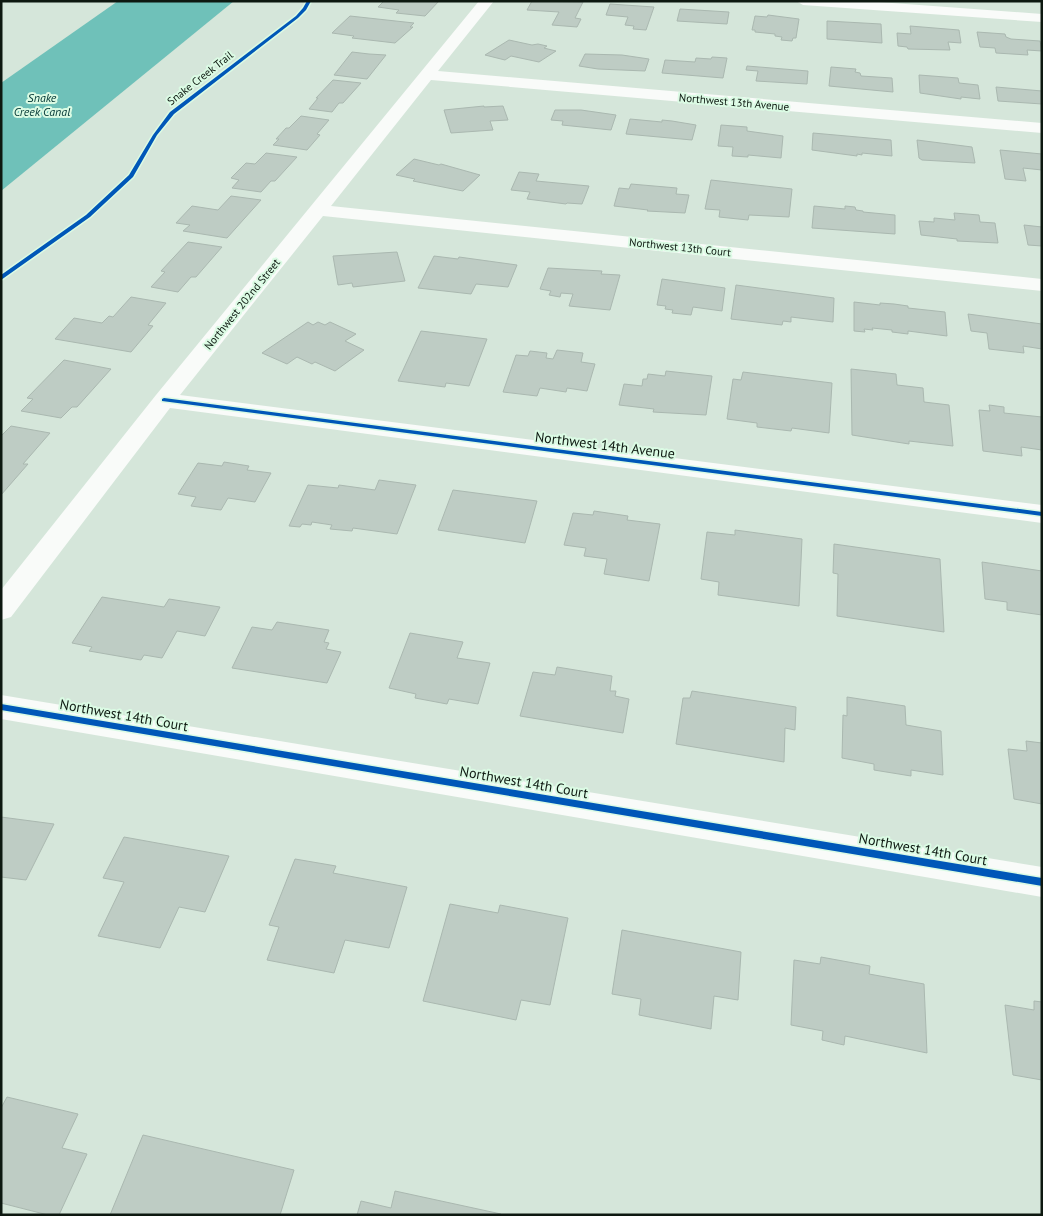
<svg xmlns="http://www.w3.org/2000/svg" width="1043" height="1216" font-family="'PT Sans',sans-serif">
<rect width="100%" height="100%" fill="#d5e6da"/>
<polygon fill="#6fc1b9" points="118,1 234,1 1,191 1,83"/>
<g fill="#beccc4" stroke="#aab8b0">
<polygon points="384,1 439,1 425,16 396,13 399,10 378,7"/>
<polygon points="532,1 583,2 575,18 581,19 577,27 552,25 559,12 527,10"/>
<polygon points="610,4 654,7 646,30 633,29 634,26 625,25 628,17 606,15"/>
<polygon points="680,9 729,12 727,24 677,21"/>
<polygon points="768,15 799,19 796,38 793,38 792,41 781,40 782,37 775,36 775,34 755,32 755,30 752,30 755,16 767,17"/>
<polygon points="350,16 414,23 410,27 413,27 395,43 352,38 354,36 332,33"/>
<polygon points="827,21 881,24 882,43 827,39"/>
<polygon points="910,26 959,30 961,43 948,42 950,50 908,49 907,47 898,46 897,33 911,34"/>
<polygon points="977,32 1005,34 1006,37 1011,39 1040,41 1042,51 1027,50 1028,55 996,53 995,48 980,47"/>
<polygon points="509,40 532,45 538,44 547,46 544,48 556,51 539,62 511,56 505,60 485,55"/>
<polygon points="352,52 369,54 386,55 367,79 334,75"/>
<polygon points="585,54 622,55 649,59 645,71 598,69 579,66"/>
<polygon points="712,57 727,58 723,78 662,73 665,60 695,62 696,58 711,59"/>
<polygon points="747,66 808,71 807,84 756,81 758,71 746,70"/>
<polygon points="831,67 856,69 855,72 860,73 861,76 892,78 893,92 829,86"/>
<polygon points="919,75 958,78 959,83 978,85 980,99 961,97 961,99 920,93"/>
<polygon points="333,80 361,83 343,103 339,103 332,112 309,109 318,98 316,98"/>
<polygon points="996,87 1042,91 1042,104 998,101"/>
<polygon points="484,106 484,107 503,106 508,120 490,121 493,130 451,133 444,110"/>
<polygon points="555,110 581,110 616,115 611,130 562,125 563,121 551,120"/>
<polygon points="301,116 329,120 317,134 320,135 307,150 273,145 279,139 276,139 286,128 289,128"/>
<polygon points="630,119 662,122 662,120 672,121 696,125 692,140 626,134"/>
<polygon points="721,125 747,127 747,131 783,136 781,158 748,155 748,157 732,156 733,147 718,146"/>
<polygon points="813,133 891,140 892,156 862,153 862,155 857,154 857,156 812,150"/>
<polygon points="917,140 972,147 975,163 922,160 919,158"/>
<polygon points="1000,150 1042,154 1042,170 1023,168 1026,181 1005,179"/>
<polygon points="266,153 297,157 275,181 271,181 261,192 232,188 239,180 231,178 246,163 255,164"/>
<polygon points="414,159 439,165 441,164 480,175 463,191 413,181 415,179 396,175"/>
<polygon points="519,172 539,174 536,181 589,186 582,204 567,203 566,204 527,199 530,192 511,190"/>
<polygon points="711,180 792,189 789,217 749,215 748,220 719,217 720,210 705,209"/>
<polygon points="631,184 677,188 676,194 689,195 685,213 647,211 648,210 614,206 619,188 629,189"/>
<polygon points="231,196 261,200 227,238 183,231 190,225 176,223 192,206 218,210"/>
<polygon points="814,206 845,209 845,206 855,207 856,210 863,211 863,212 895,215 895,234 812,228"/>
<polygon points="954,213 979,215 980,222 995,223 998,243 957,241 957,239 921,235 919,221 934,222 934,218 955,220"/>
<polygon points="1024,225 1042,227 1042,246 1028,245"/>
<polygon points="188,242 222,247 196,277 191,277 178,292 151,287 165,272 161,271"/>
<polygon points="397,252 405,281 353,287 352,283 338,285 333,256"/>
<polygon points="434,256 458,259 459,257 517,265 508,287 476,284 471,294 418,288"/>
<polygon points="548,268 602,271 601,274 620,275 610,310 569,306 573,294 561,293 560,297 549,295 551,291 540,289"/>
<polygon points="662,279 725,288 722,311 693,307 691,315 672,313 673,310 665,309 666,306 657,305"/>
<polygon points="736,285 834,298 833,322 791,317 791,322 783,321 782,325 731,319"/>
<polygon points="131,297 166,303 148,325 153,326 131,352 55,339 74,318 102,323 109,316 113,317"/>
<polygon points="854,302 880,305 880,303 894,304 908,306 908,308 945,312 947,336 908,331 908,334 892,332 892,330 872,328 873,330 864,329 865,332 854,331"/>
<polygon points="968,314 1042,324 1042,349 1023,346 1024,353 989,349 987,333 971,331"/>
<polygon points="308,322 313,325 318,322 325,325 330,322 356,334 345,341 364,350 335,371 315,362 312,364 297,357 287,364 262,353"/>
<polygon points="421,331 487,339 469,386 446,383 445,387 398,381"/>
<polygon points="557,350 583,353 581,362 595,364 587,391 567,388 566,392 540,388 537,396 503,392 516,355 528,356 530,351 547,353 546,358 553,359"/>
<polygon points="64,360 111,369 77,407 72,407 61,418 21,411 33,399 27,398"/>
<polygon points="851,369 896,374 897,385 923,388 924,402 949,405 953,446 909,441 909,444 852,435"/>
<polygon points="666,371 712,376 706,415 653,412 654,409 619,405 624,384 642,386 643,379 647,379 648,374 665,376"/>
<polygon points="743,372 832,383 829,433 792,428 791,431 757,427 757,423 727,419 733,379 741,380"/>
<polygon points="989,405 1004,407 1004,413 1042,417 1042,450 1021,447 1022,456 983,451 979,410 990,411"/>
<polygon points="11,426 50,433 23,464 28,464 1,495 1,436"/>
<polygon points="224,462 249,466 247,470 271,473 255,502 228,498 221,510 191,506 196,497 178,494 198,463 222,466"/>
<polygon points="379,480 416,485 397,534 353,528 352,531 330,529 332,525 312,522 311,525 302,524 300,527 289,526 308,485 338,488 339,485 375,490"/>
<polygon points="453,490 537,501 525,543 438,530"/>
<polygon points="594,511 628,516 627,520 660,524 649,581 604,574 607,559 584,556 586,548 564,545 573,513 593,515"/>
<polygon points="735,530 802,539 799,606 718,595 719,582 701,579 707,532 735,535"/>
<polygon points="834,544 940,559 944,632 837,616 838,574 833,573"/>
<polygon points="982,562 1042,571 1042,615 1007,610 1007,602 985,599"/>
<polygon points="102,597 164,607 169,599 220,607 205,636 177,631 162,658 144,655 141,660 89,651 92,647 72,643"/>
<polygon points="277,622 329,630 324,642 329,643 326,649 341,652 327,683 232,668 252,627 272,630"/>
<polygon points="410,633 463,642 457,658 490,663 478,704 449,699 447,704 415,698 416,694 389,688"/>
<polygon points="557,667 612,676 610,691 616,691 615,696 629,699 623,733 520,716 533,672 555,675"/>
<polygon points="692,691 796,707 795,730 785,728 784,762 676,744 683,698 690,698"/>
<polygon points="847,697 905,706 906,725 941,731 943,775 911,770 911,776 874,770 874,764 842,758 843,715 847,716"/>
<polygon points="1026,741 1042,743 1042,804 1014,799 1008,749 1027,751"/>
<polygon points="1,817 54,824 26,880 1,877"/>
<polygon points="124,837 229,856 205,912 179,907 160,948 98,936 124,882 103,878"/>
<polygon points="295,859 336,866 333,873 407,887 389,948 345,940 334,973 267,960 279,927 269,925"/>
<polygon points="450,904 498,913 500,905 568,918 550,1005 521,1000 516,1020 423,1001"/>
<polygon points="622,930 741,952 738,1000 714,996 711,1029 639,1015 641,999 612,994"/>
<polygon points="821,957 870,966 869,974 924,984 927,1053 845,1036 844,1045 822,1040 823,1031 791,1025 794,960 820,964"/>
<polygon points="1034,1001 1042,1002 1042,1080 1013,1075 1005,1005 1034,1010"/>
<polygon points="7,1097 78,1114 62,1148 87,1154 59,1215 48,1215 1,1203 1,1108"/>
<polygon points="143,1135 294,1170 280,1215 110,1215"/>
<polygon points="395,1191 501,1214 501,1215 357,1215 361,1201 391,1208"/>
</g>
<g fill="none" stroke-linecap="round" stroke-linejoin="round">
<g fill="#f9fbf9" fill-rule="evenodd">
<polygon points="479,1 494,1 438,71 1042,123 1042,133 431,80 331,206 1042,279 1042,291 323,216 180,395 1042,505 1042,523 170,408 11,617 1,620 1,590 156,395"/>
<polygon points="796,1 865,1 1042,14 1042,22 803,5"/>
<polygon points="1,695 1042,867 1042,897 1,719"/>
</g>
<g stroke="#dbfbe4" stroke-width="3">
<g id="cycleway">
<polygon points="307,1 311,1 306,10 298,18 174,114 157,135 133,177 90,217 1,280 1,275 86,215 129,175 153,135 170,112 296,16 303,8"/>
<polygon points="164,398 1042,512 1042,516 162,401 162,399"/>
<polygon points="1,704 1042,878 1042,886 1,710"/>
</g>
</g>
<use href="#cycleway" fill="#0057b8" fill-rule="evenodd"/>
</g>
<g text-anchor="middle" dominant-baseline="central" stroke-width="4" stroke-linejoin="round" paint-order="stroke">
<g font-size="11" fill="#0d1810" stroke="#dbfbe4">
<text transform="translate(200 78) rotate(-38)">Snake Creek Trail</text>
<text transform="translate(734 102) rotate(5)">Northwest 13th Avenue</text>
<text transform="translate(680 247) rotate(6)">Northwest 13th Court</text>
<text transform="translate(242 304) rotate(-51)">Northwest 202nd Street</text>
</g>
<g font-size="12" font-style="italic" fill="#003533" stroke="#dbfbe4">
<text x="42" y="97">Snake<tspan x="42" dy="14">Creek Canal</tspan></text>
</g>
<g font-size="14" fill="#0d1810" stroke="#dbfbe4">
<text transform="translate(605 445) rotate(7)">Northwest 14th Avenue</text>
<text transform="translate(124 715) rotate(10)">Northwest 14th Court</text>
<text transform="translate(524 782) rotate(10)">Northwest 14th Court</text>
<text transform="translate(923 849) rotate(10)">Northwest 14th Court</text>
</g>
</g>
<rect width="1043" height="1216" fill="none" stroke="#0d1810" stroke-width="5"/>
</svg>
